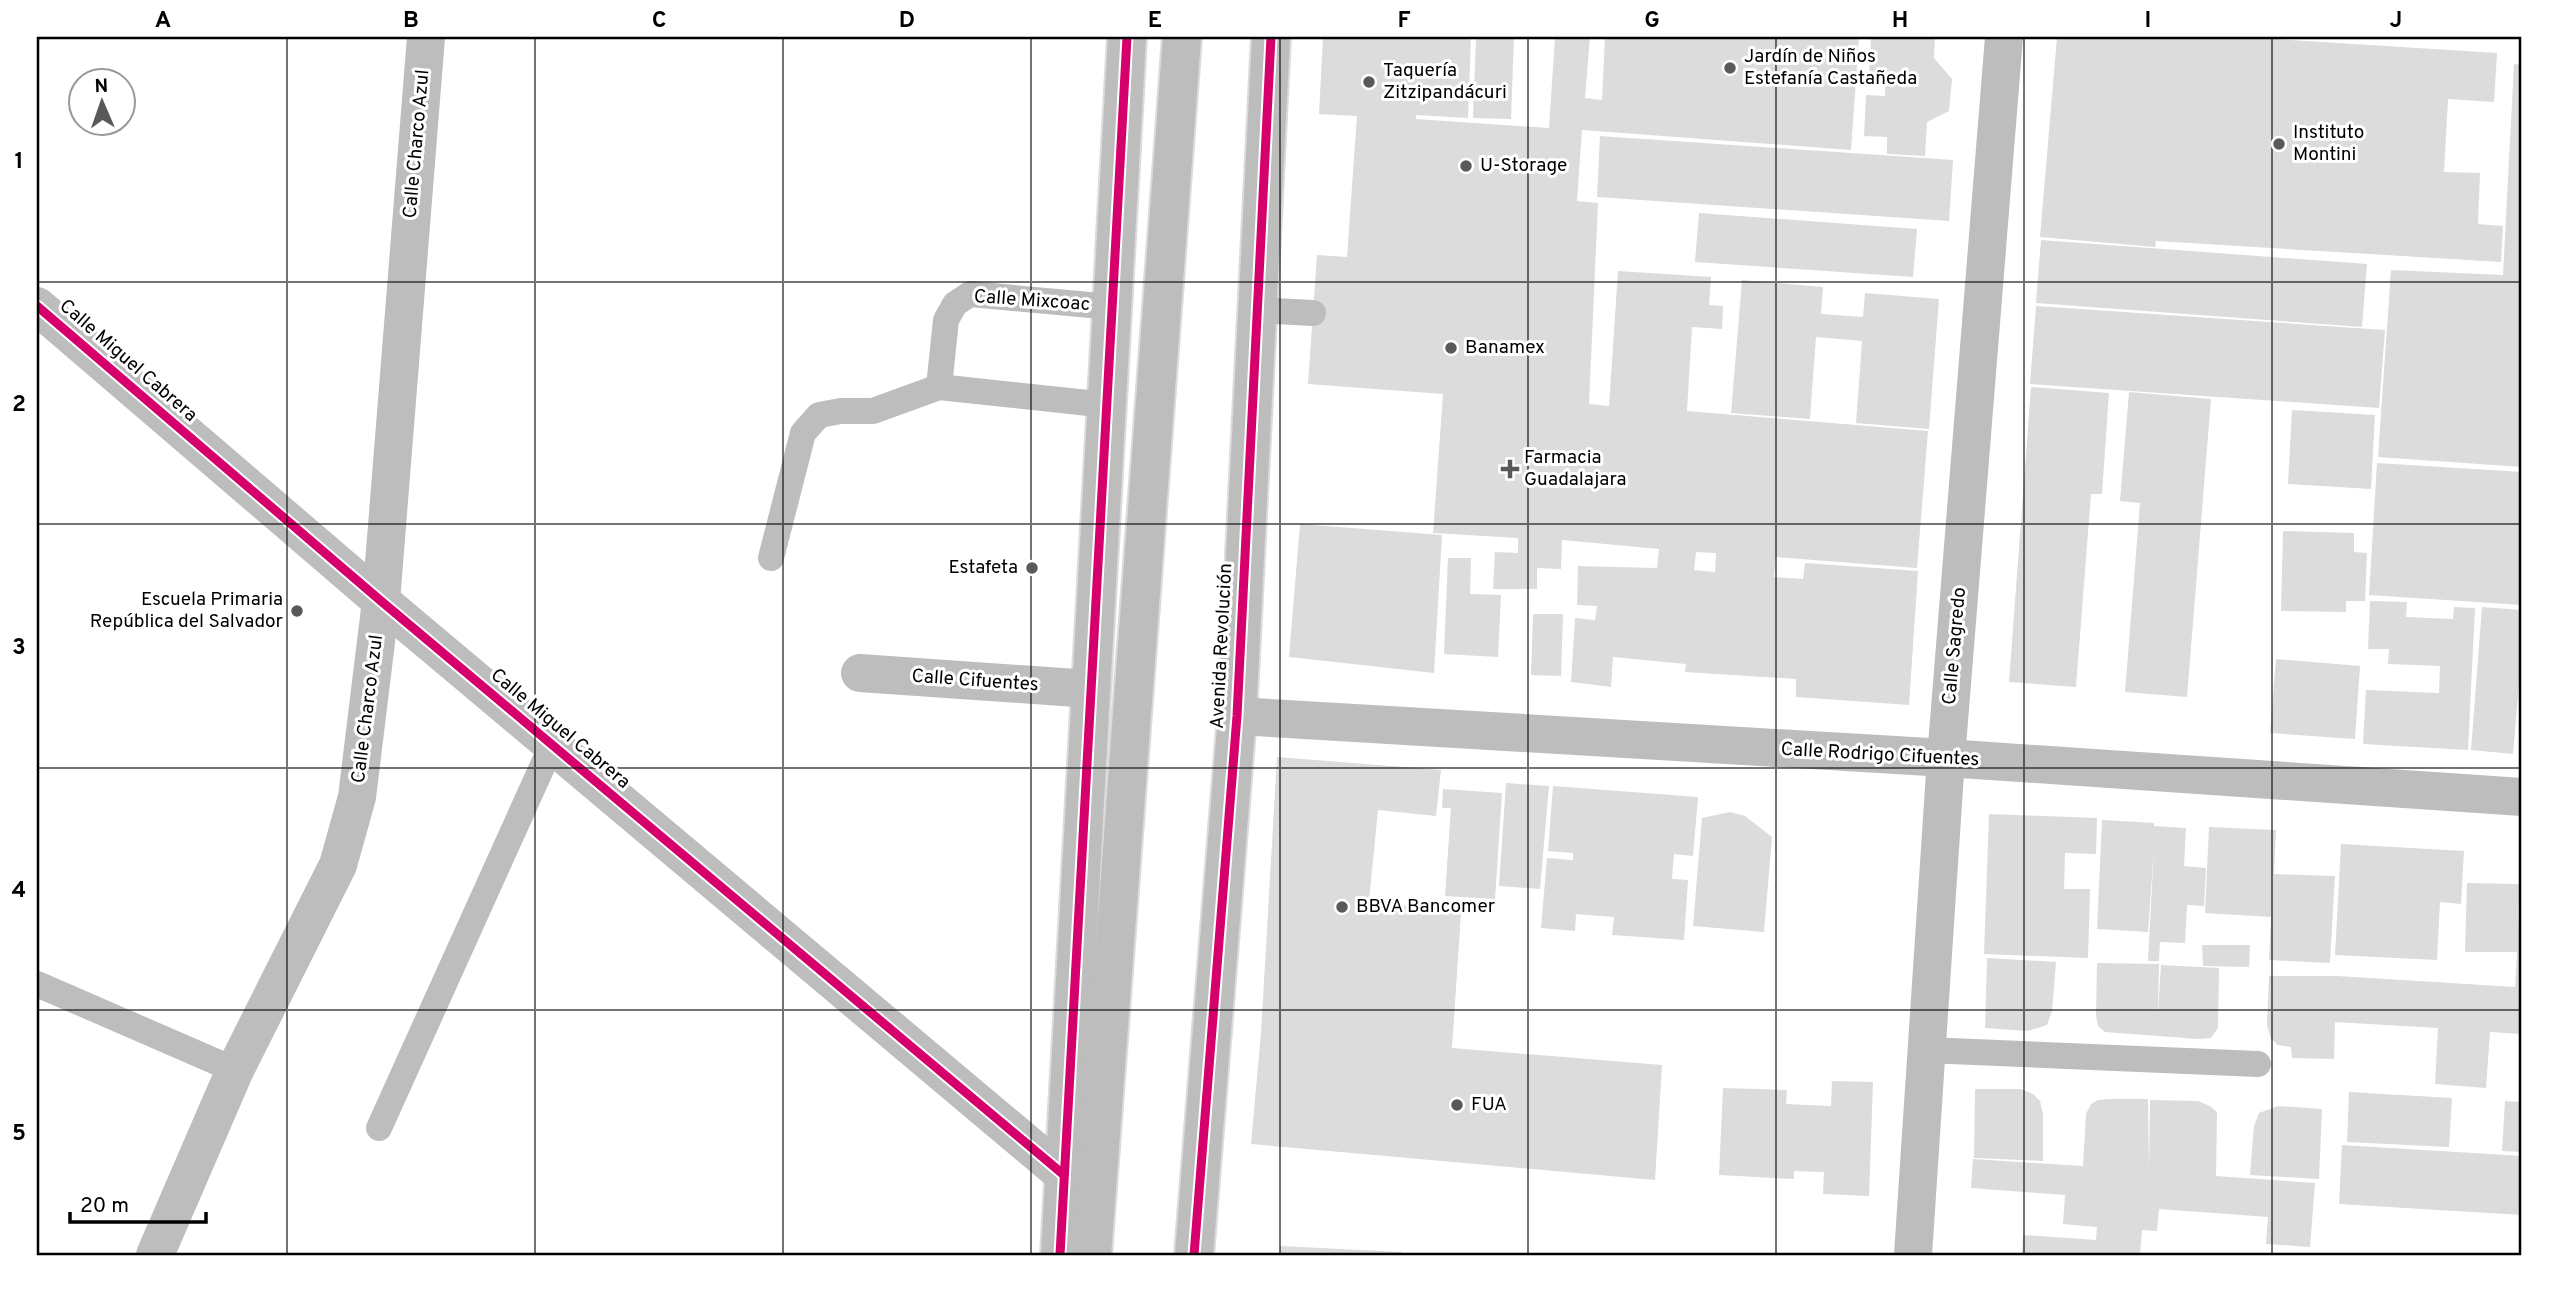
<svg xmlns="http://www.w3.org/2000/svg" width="2559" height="1292" font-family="Overpass,sans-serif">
<rect width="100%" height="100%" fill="#fff"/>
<g fill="#dcdcdc" fill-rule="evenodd">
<path d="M1323,37H1471L1468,118L1416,115V119L1549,128L1555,37H1590L1585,98L1602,100L1605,37H1859L1851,150L1582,130L1577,201L1598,203L1589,404L1609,406L1618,271L1711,277L1709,305L1723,306L1722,329L1692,327L1687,411L1928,431L1917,568L1776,557L1774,577L1803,579L1805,563L1918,571L1909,705L1796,697V679L1685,672L1686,664L1613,657L1611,687L1571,682L1575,618L1595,620L1597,606L1577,605L1578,566L1657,568L1659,549L1562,540L1561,569L1537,568V589H1493L1495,552L1518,553V538L1433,533L1443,394L1308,384L1317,255L1347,257L1357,116L1319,114ZM1696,552L1716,553L1715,572L1694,570Z"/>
<polygon points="1476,37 1514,37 1511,119 1473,118"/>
<polygon points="1871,37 1935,37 1934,58 1952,79 1949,111 1927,122 1925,156 1887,154 1887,137 1864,136 1866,95 1885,96 1885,76 1869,76"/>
<polygon points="2057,37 2243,37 2497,53 2494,102 2448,99 2444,172 2480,173 2478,224 2503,226 2501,262 2156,241 2155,247 2040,237"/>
<polygon points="2514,64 2522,65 2522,467 2378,457 2391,270 2503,275"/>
<polygon points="1600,136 1953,160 1949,221 1597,197"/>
<polygon points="1699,213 1917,229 1913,277 1695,262"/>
<polygon points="2041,240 2367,264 2362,327 2036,303"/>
<polygon points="1742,280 1823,287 1821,314 1863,317 1865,293 1939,299 1929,429 1856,423 1862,341 1816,337 1810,419 1731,413"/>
<polygon points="2036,306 2385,330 2379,408 2030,384"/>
<polygon points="2031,387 2109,393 2102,494 2091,494 2076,687 2009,682"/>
<polygon points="2129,392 2211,399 2187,697 2125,692 2140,503 2120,501"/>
<polygon points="2292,410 2375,415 2371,489 2288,484"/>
<polygon points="2377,463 2522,472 2522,605 2369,595"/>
<polygon points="1300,524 1442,535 1434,673 1289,657"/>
<polygon points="2283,531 2354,533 2354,552 2367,553 2365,601 2346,601 2346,612 2281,611"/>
<polygon points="1448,558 1471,558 1470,594 1501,595 1498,657 1444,654"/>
<polygon points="2370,601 2407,602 2406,617 2453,619 2454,607 2475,608 2468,750 2363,744 2366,690 2439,693 2440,666 2388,664 2389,649 2368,649"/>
<polygon points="2482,607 2522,610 2522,649 2513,754 2471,750"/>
<polygon points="1533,614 1563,614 1561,676 1531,675"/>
<polygon points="2276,659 2360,666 2355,739 2270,733"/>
<polygon points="1277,757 1441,770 1436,816 1378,810 1369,901 1461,913 1452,1048 1662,1065 1655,1180 1251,1144 1261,1033"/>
<polygon points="1506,783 1549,786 1540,889 1499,886"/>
<polygon points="1553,786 1698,797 1693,856 1674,854 1672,879 1688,880 1684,940 1612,935 1614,917 1576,914 1575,931 1541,928 1547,858 1573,860 1573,853 1548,851"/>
<polygon points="1443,789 1502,793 1495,899 1445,896 1451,808 1442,808"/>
<polygon points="1730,812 1745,816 1772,837 1764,932 1693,926 1702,818"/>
<polygon points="1989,814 2097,818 2096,854 2065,853 2064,889 2090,889 2088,958 1984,954"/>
<polygon points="2102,820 2154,823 2154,826 2186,828 2184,866 2206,868 2204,906 2187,905 2185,943 2160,942 2159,961 2148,961 2154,848 2148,932 2097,929"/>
<polygon points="2209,827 2276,830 2274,874 2335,876 2330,963 2269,960 2271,917 2205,913"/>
<polygon points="2341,844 2464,851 2461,904 2440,902 2437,960 2335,955"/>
<polygon points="2467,883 2519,884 2518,927 2520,903 2522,903 2522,1034 2490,1032 2486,1088 2435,1084 2438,1028 2335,1022 2334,1059 2292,1058 2291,1047 2278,1045 2271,1039 2267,1025 2269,976 2337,976 2515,987 2517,952 2465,952"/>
<polygon points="2202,945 2250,945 2249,967 2203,966"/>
<polygon points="1987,958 2056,962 2052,1011 2047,1025 2028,1031 1985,1028"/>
<polygon points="2097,963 2159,964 2158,1013 2161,965 2219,968 2218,1028 2211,1038 2198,1039 2105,1032 2098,1026 2096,1015"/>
<polygon points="1832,1081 1873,1082 1869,1196 1823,1194 1824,1172 1794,1171 1794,1179 1719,1175 1723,1088 1787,1090 1786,1104 1831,1106"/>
<polygon points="1975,1089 2021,1089 2033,1094 2040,1101 2043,1114 2043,1161 1974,1158"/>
<polygon points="2349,1092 2452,1098 2449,1147 2347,1142"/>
<polygon points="2108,1099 2148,1099 2149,1171 2150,1100 2198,1101 2210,1106 2217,1112 2216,1176 2315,1183 2310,1247 2266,1244 2268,1217 2159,1209 2157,1231 2142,1230 2140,1255 2022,1255 2023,1235 2096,1240 2097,1227 2063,1224 2065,1195 1971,1188 1973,1159 2083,1166 2086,1114 2091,1104 2098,1100"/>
<polygon points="2505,1101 2522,1102 2522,1152 2502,1151"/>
<polygon points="2278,1106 2322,1109 2319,1179 2250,1175 2254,1126 2259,1113"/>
<polygon points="2342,1145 2522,1156 2522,1215 2339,1204"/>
<polygon points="1280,1246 1402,1252 1402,1255 1280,1255"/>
</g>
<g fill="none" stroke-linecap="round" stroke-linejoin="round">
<g stroke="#dbdbdb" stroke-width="42">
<g id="primary">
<polyline points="1060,1255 1127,37"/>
<polyline points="1194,1255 1237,716 1271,37"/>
</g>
</g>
<g stroke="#dbdbdb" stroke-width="42">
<polyline id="highway" points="1092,1255 1182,37"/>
</g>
<g stroke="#bdbdbd" stroke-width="26">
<polyline points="1257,310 1313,313"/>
<polyline points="939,387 946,320 955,304 970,294 1112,307"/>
<polyline points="771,558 803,433 819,415 841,411 873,411 939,387 1107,405"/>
<polyline points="37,984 235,1070"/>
<polyline points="1926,1050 2258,1064"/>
<polyline points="379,1128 552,745"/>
</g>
<g stroke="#bdbdbd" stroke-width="38">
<polyline points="37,306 381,601 1064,1175"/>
<polyline points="860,673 1091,689"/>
<polyline points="1237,716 1946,758 2522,797"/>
<polyline points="155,1255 235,1070 338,865 357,797 381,601 426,37"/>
<polyline points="1913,1255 1946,758 2004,37"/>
</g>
<use href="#primary" stroke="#bdbdbd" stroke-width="38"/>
<use href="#highway" stroke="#bdbdbd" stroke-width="38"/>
<g stroke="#fff" stroke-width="13">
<g id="cycleway">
<polyline points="37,306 381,601 1064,1175"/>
<polyline points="1060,1255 1127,37"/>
<polyline points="1194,1255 1237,716 1271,37"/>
</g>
</g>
<use href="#cycleway" stroke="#d6006c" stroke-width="9"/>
</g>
<path fill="none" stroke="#000" stroke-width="2" stroke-opacity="0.55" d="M287,37V1255M535,37V1255M783,37V1255M1031,37V1255M1280,37V1255M1528,37V1255M1776,37V1255M2024,37V1255M2272,37V1255M37,282H2522M37,524H2522M37,768H2522M37,1010H2522"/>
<g fill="#595959" stroke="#fff" stroke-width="2.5">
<circle cx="1730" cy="68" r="7"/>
<circle cx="1369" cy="82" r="7"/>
<circle cx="2279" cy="144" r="7"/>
<circle cx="1466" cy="166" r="7"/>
<circle cx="1451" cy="348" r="7"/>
<path d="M1506.5 458.5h7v7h7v7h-7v7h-7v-7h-7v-7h7z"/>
<circle cx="1032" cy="568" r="7"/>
<circle cx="297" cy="611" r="7"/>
<circle cx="1342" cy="907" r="7"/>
<circle cx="1457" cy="1105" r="7"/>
</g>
<g text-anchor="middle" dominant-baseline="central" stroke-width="6" stroke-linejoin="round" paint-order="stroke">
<g font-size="19" fill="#000" stroke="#fff" text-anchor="start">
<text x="1744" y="57">Jardín de Niños<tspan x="1744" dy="22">Estefanía Castañeda</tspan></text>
<text x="1383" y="71">Taquería<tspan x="1383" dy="22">Zitzipandácuri</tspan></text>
<text x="2293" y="133">Instituto<tspan x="2293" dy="22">Montini</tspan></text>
<text x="1480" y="166">U-Storage</text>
<text x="1465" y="348">Banamex</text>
<text x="1524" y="458">Farmacia<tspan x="1524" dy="22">Guadalajara</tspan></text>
<text x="1018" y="568" text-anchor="end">Estafeta</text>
<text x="283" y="600" text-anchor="end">Escuela Primaria<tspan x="283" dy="22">República del Salvador</tspan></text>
<text x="1356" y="907">BBVA Bancomer</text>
<text x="1471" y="1105">FUA</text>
</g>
<g font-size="19" fill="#000" stroke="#fff">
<text transform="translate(417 144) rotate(-85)">Calle Charco Azul</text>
<text transform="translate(1032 301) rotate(4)">Calle Mixcoac</text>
<text transform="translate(128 361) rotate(41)">Calle Miguel Cabrera</text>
<text transform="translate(1222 646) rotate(-87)">Avenida Revolución</text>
<text transform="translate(1955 646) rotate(-85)">Calle Sagredo</text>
<text transform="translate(975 681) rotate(4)">Calle Cifuentes</text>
<text transform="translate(368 709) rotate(-83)">Calle Charco Azul</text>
<text transform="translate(560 729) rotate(40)">Calle Miguel Cabrera</text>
<text transform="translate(1880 755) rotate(3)">Calle Rodrigo Cifuentes</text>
</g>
</g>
<rect width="2559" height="1292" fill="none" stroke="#ffffff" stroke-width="77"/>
<g transform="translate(102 102) rotate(358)"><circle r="33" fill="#ffffff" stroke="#999999" stroke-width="2"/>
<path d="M0-5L12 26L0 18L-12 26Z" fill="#595959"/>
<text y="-10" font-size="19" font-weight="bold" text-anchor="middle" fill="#000000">N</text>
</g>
<path d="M70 1212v10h136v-10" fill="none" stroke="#000000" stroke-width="3.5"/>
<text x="80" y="1212" font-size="21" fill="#000000" stroke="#ffffff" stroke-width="5" paint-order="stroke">20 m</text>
<rect x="38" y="38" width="2482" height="1216" fill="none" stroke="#000" stroke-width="2.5"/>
<g font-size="23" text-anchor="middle" font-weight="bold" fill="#000">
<text x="163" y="27">A</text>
<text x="411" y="27">B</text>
<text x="659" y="27">C</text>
<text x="907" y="27">D</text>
<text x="1155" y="27">E</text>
<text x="1404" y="27">F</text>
<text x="1652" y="27">G</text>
<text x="1900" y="27">H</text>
<text x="2148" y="27">I</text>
<text x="2396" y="27">J</text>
<text x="19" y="168">1</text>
<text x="19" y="411">2</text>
<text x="19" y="654">3</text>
<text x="19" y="897">4</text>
<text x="19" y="1140">5</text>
</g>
</svg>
